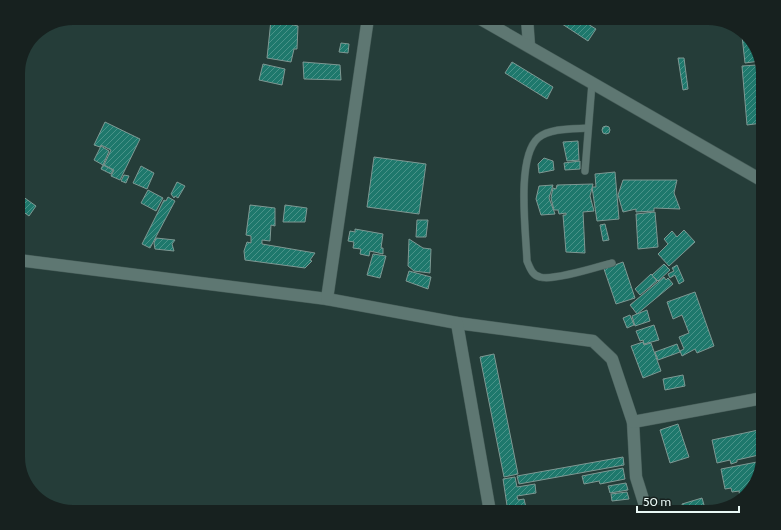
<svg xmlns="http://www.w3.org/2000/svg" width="781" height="530" font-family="Cabin,sans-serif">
<defs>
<pattern id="building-hatch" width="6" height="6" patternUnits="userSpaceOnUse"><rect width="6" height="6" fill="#1e786c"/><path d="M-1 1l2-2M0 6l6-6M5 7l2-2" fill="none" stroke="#4a9389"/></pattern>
</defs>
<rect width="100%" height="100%" fill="#253d39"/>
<g fill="url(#building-hatch)" stroke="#7e9893">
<polygon points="553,18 578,18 596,29 588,41"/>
<polygon points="271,20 298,26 297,49 294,49 291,62 267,58"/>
<polygon points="742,36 746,36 757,48 760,61 745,63"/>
<polygon points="341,43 349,44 348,53 339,52"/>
<polygon points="678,58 684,58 688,89 683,90"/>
<polygon points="303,62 340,65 341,80 304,79"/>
<polygon points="512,62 553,87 547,99 505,73"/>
<polygon points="263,64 285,69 282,85 259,80"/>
<polygon points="757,65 762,123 747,125 742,66"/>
<polygon points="105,122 140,139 120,180 111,176 114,170 104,165 111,150 101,145 100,147 94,145"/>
<circle cx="606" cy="130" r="4"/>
<polygon points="578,141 579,160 567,161 563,142"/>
<polygon points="101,146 109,151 103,165 94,160"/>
<polygon points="374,157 426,164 419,214 367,207"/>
<polygon points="544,158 553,161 554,170 539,173 538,164"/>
<polygon points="580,161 580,169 565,170 564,163"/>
<polygon points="103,165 113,170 111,174 101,169"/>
<polygon points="141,166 154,173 147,189 133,183"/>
<polygon points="615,172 619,219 597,221 592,187 596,187 595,174"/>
<polygon points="124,175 129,176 126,183 121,181"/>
<polygon points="623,180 677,180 674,193 680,209 654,208 654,211 636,212 636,209 623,212 618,195"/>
<polygon points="177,182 185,186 178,198 175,196 174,198 171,194"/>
<polygon points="593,184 590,196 594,211 583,212 585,253 566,252 563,215 566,215 566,213 559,214 558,210 554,210 551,198 553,188 556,189 557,185"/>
<polygon points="553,185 549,198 555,214 541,215 536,199 539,186"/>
<polygon points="148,190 163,198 156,211 141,203"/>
<polygon points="22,196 36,206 29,216 18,208 18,202"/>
<polygon points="168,197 175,201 150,248 142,244 164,200 166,201"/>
<polygon points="250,205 275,208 275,226 271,225 270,241 262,240 262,244 315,253 310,260 312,261 305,268 245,260 244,251 247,242 251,243 251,236 246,235"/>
<polygon points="285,205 307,208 305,222 283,222"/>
<polygon points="655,212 658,247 638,249 636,214"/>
<polygon points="417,220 428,220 426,237 416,237"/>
<polygon points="605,224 609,240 603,241 600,225"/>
<polygon points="355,229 383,234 381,248 383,248 383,254 370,251 369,256 360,254 361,249 353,248 354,242 348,241 350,231 355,232"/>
<polygon points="684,230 695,242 669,266 658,254 668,244 664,239 672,231 677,237"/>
<polygon points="156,238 175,240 172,244 174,251 155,249 154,243"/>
<polygon points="409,239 423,248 431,249 430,273 414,271 408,266"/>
<polygon points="373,254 386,256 380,278 367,275"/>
<polygon points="623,262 635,298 616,304 604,269"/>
<polygon points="664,264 670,270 658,281 652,275"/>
<polygon points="677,265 684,281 679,284 675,275 670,278 668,274 674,271 672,268"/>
<polygon points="409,271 431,277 428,289 406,281"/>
<polygon points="651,274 657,281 640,295 635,289"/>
<polygon points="664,277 666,280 668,278 673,284 637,314 630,305"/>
<polygon points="695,292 714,346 697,353 695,349 682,356 680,351 684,349 679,337 689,333 682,315 673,319 667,302"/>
<polygon points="647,310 650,321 635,326 632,316"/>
<polygon points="630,315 634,325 627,328 623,318"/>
<polygon points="654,325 659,340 644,344 643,340 640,341 636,331"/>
<polygon points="643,342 644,345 651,343 661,371 643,378 631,346"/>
<polygon points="677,344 680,352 658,360 655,352"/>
<polygon points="494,354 518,474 504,477 480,357"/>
<polygon points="683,375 685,386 665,390 663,379"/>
<polygon points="678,424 689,457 670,463 660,430"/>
<polygon points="763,429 763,454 737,460 737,462 731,464 730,460 717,463 712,440"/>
<polygon points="623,457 624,465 519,484 517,476"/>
<polygon points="762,461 754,488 746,490 746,494 742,498 740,498 739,491 732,492 731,488 725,489 721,469"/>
<polygon points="623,468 625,479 600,484 599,481 584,484 582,476"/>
<polygon points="515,477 517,487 535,484 536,493 517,496 518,500 524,499 527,512 508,512 503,479"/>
<polygon points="626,483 628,490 610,493 608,486"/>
<polygon points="627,492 629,499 612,501 611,494"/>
<polygon points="702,498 706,512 684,512 682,504"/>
</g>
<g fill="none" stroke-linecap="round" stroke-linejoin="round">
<g stroke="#455b57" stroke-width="8">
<g id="lane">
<path d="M588,128C573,129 550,128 538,138C516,158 526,232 527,261C530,268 532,275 540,277C554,281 597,267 612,263"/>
<polyline points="585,171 592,83"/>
</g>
</g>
<g stroke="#455b57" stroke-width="13">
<g id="street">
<polyline points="527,18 529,46"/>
<polyline points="18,260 327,299 457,323 593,341 612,359 633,422 636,477 647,512"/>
<polyline points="327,299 368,18"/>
<polyline points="457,323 490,512"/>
<polyline points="633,422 763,398"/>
</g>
</g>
<g stroke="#455b57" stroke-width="13">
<polyline id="secondary" points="479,18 763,181"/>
</g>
<use href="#lane" stroke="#5e7772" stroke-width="7"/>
<use href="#street" stroke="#5e7772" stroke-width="12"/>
<use href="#secondary" stroke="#5e7772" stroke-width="12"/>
</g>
<path d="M0 0H781V530H0ZM73 25H708A48 48 0 0 1 756 73V457A48 48 0 0 1 708 505H73A48 48 0 0 1 25 457V73A48 48 0 0 1 73 25Z" fill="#17211f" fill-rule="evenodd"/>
<path d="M637 506v6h102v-6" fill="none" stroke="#e9f8f5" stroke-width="2"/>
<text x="643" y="506" font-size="12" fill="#e9f8f5" stroke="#17211f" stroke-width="3" paint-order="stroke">50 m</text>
</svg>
